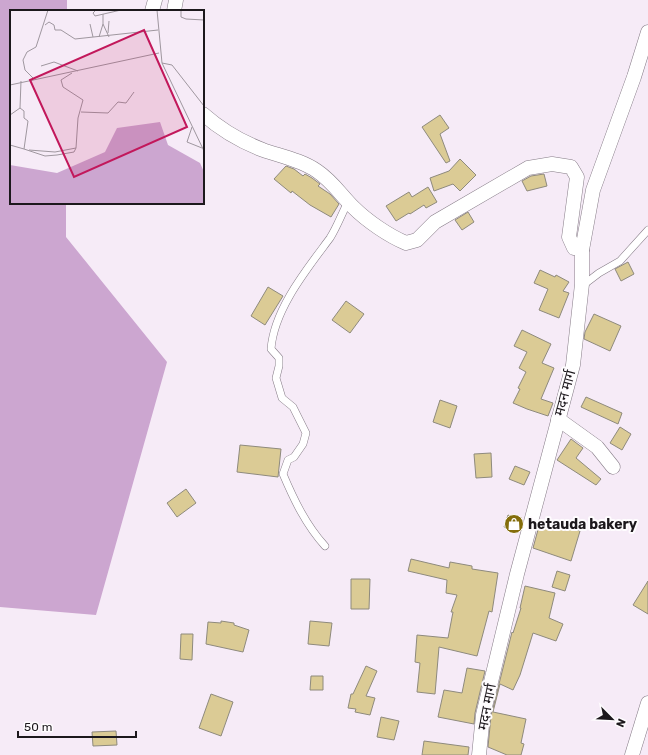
<svg xmlns="http://www.w3.org/2000/svg" width="648" height="755" font-family="Rubik,'Noto Sans Devanagari',sans-serif">
<rect width="100%" height="100%" fill="#f6ebf7"/>
<polygon fill="#cca6d0" points="0,0 67,0 67,11 11,11 11,203 66,203 66,237 167,362 96,615 0,607"/>
<g fill="#dbcb95" stroke="#8e8a7d">
<polygon points="440,115 449,128 440,134 450,161 446,163 422,127"/>
<polygon points="460,159 476,175 460,191 453,184 434,191 430,178 449,171"/>
<polygon points="286,166 294,169 303,176 305,174 312,178 320,184 318,186 330,194 339,204 331,217 310,205 292,191 291,193 274,179"/>
<polygon points="544,174 547,186 527,191 522,181 531,176"/>
<polygon points="428,187 437,202 426,208 424,205 410,214 409,213 396,221 386,206 409,192 412,197"/>
<polygon points="468,212 474,222 462,230 455,220"/>
<polygon points="628,262 634,274 621,281 615,269"/>
<polygon points="540,270 555,277 556,275 569,282 563,291 569,293 559,318 539,310 548,289 534,283"/>
<polygon points="268,287 283,296 265,325 251,316"/>
<polygon points="346,301 364,314 350,333 332,320"/>
<polygon points="594,314 621,326 610,351 584,339 585,332"/>
<polygon points="522,330 551,344 542,363 554,368 541,399 553,403 548,416 527,409 513,403 520,389 518,388 526,372 519,368 527,352 514,346"/>
<polygon points="586,397 622,413 618,424 581,407"/>
<polygon points="440,400 457,406 450,428 433,422"/>
<polygon points="620,427 631,434 622,450 610,443"/>
<polygon points="571,439 583,448 576,458 601,479 596,485 557,460"/>
<polygon points="240,445 281,449 278,477 237,472"/>
<polygon points="491,453 492,477 476,478 474,454"/>
<polygon points="515,466 530,472 524,485 509,479"/>
<polygon points="186,489 196,503 177,517 167,503"/>
<polygon points="508,515 522,521 519,532 504,527"/>
<polygon points="542,522 567,530 568,527 580,531 571,561 533,548 539,526 540,527"/>
<polygon points="411,559 449,568 450,562 472,566 472,569 498,573 492,612 489,611 477,656 439,647 435,694 417,692 420,663 415,662 417,635 448,638 453,612 451,612 457,595 446,593 447,580 408,571"/>
<polygon points="557,571 570,575 565,591 552,587"/>
<polygon points="351,579 370,579 369,609 351,609"/>
<polygon points="648,581 648,614 633,605"/>
<polygon points="525,586 555,593 549,618 563,624 556,641 533,633 520,675 513,690 500,684 493,712 526,719 521,743 524,744 521,755 507,755 488,747 491,716 512,632 513,633 521,608 520,608"/>
<polygon points="221,621 234,623 234,625 249,630 243,652 206,644 208,622 221,623"/>
<polygon points="310,621 332,623 329,646 308,644"/>
<polygon points="181,634 193,634 192,660 180,659"/>
<polygon points="366,666 377,671 366,696 375,698 370,715 355,712 356,709 348,708 351,694 353,694"/>
<polygon points="467,668 485,671 475,713 474,724 438,717 444,690 462,693"/>
<polygon points="311,676 323,676 323,690 310,690"/>
<polygon points="211,694 233,702 221,736 199,728"/>
<polygon points="381,717 399,721 394,740 377,737"/>
<polygon points="116,731 117,745 93,746 92,732"/>
<polygon points="424,741 469,747 468,755 422,755"/>
</g>
<g fill="none" stroke-linecap="round" stroke-linejoin="round">
<g stroke="#857b86" stroke-width="8">
<g id="lane">
<polyline points="582,286 599,273 620,261 648,230"/>
<path d="M325,546C306,525 294,500 283,474L288,460L294,457L303,444L306,433L293,407L282,398L276,378L279,366V358L271,349C274,309 307,269 330,238C337,227 342,213 348,202"/>
</g>
</g>
<g stroke="#857b86" stroke-width="15">
<g id="street">
<polyline points="152,11 155,0"/>
<polyline points="174,11 176,0"/>
<path d="M203,114C220,129 242,142 263,150C280,156 301,160 317,171C332,181 341,195 353,207C367,221 389,236 406,243L417,240L435,222L528,168L552,164L571,167L577,177L569,237L574,248L582,250"/>
<polyline points="558,419 597,447 613,467"/>
<polyline points="479,755 483,715 517,574 573,365 582,284 582,250 593,190 634,77 648,32"/>
<polyline points="632,755 648,703"/>
</g>
</g>
<use href="#lane" stroke="#fff" stroke-width="7"/>
<use href="#street" stroke="#fff" stroke-width="14"/>
</g>
<defs>
<g id="shop-disc" transform="scale(1)"><circle r="9.5" fill="#846d0b" stroke="#fefcfe"/><path d="M-5-2.5h2.3a2.7 3.5 0 0 1 5.4 0H5L5.5 6h-11ZM-1.5-2.5h3a1.5 2.3 0 0 0-3 0Z" fill="#fff"/></g>
</defs>
<g fill-rule="evenodd">
<use href="#shop-disc" x="514" y="524"/>
</g>
<g text-anchor="middle" dominant-baseline="central" stroke-width="4" stroke-linejoin="round" paint-order="stroke">
<g font-size="14" fill="#1c181c" stroke="#fefcfe">
<text transform="translate(565 393) rotate(-75)">मदन मार्ग</text>
<text transform="translate(487 707) rotate(-79)">मदन मार्ग</text>
</g>
<g font-size="14" font-weight="bold" fill="#1c181c" stroke="#fefcfe" text-anchor="start">
<text x="528" y="524">hetauda bakery</text>
</g>
</g>
<g transform="translate(10 10)">
<rect width="194" height="194" fill="#f6ebf7"/>
<path d="M150,112L158,135L190,153L194,162V194H0V155L47,163L95,142L107,118Z" fill="#cca6d0"/>
<path fill="none" stroke="#9f979f" stroke-width="1" d="M147,0L152,53L194,141M171,0V7L176,9L194,10M85,1L83,3L85,6L111,0M93,4V14L99,27M80,14L83,27M35,15L39,12L44,15L45,20H51L65,29L148,20M98,23L99,11M89,27L93,14M152,53L162,55L194,96M31,56L44,52L68,61M23,68L15,60L13,50L17,42L26,37L38,0M0,75L149,43M10,98L14,101V108L18,111L14,139L35,146L47,145L64,142L66,138M71,102L98,103L108,92L116,93L124,82M0,105L10,98L11,71M182,117L177,132L192,138M0,135L14,139M19,140L45,142L66,138L68,108L73,90L53,77L51,70L62,63"/>
<path fill="#c2185b" fill-opacity="0.15" stroke="#c2185b" stroke-width="2" d="M134,20L177,117L64,167L20,70Z"/>
<rect width="194" height="194" fill="none" stroke="#1c181c" stroke-width="2"/>
</g>
<g transform="translate(612 719) rotate(114)" stroke="#fefcfe" stroke-width="3" paint-order="stroke">
<path d="M0-3L7 15L0 10L-7 15Z" fill="#1c181c"/>
<text y="-6" font-size="11" font-weight="bold" text-anchor="middle" fill="#1c181c">N</text>
</g>
<path d="M18 731v6h118v-6" fill="none" stroke="#1c181c" stroke-width="2"/>
<text x="24" y="731" font-size="12" fill="#1c181c" stroke="#fefcfe" stroke-width="3" paint-order="stroke">50 m</text>
</svg>
